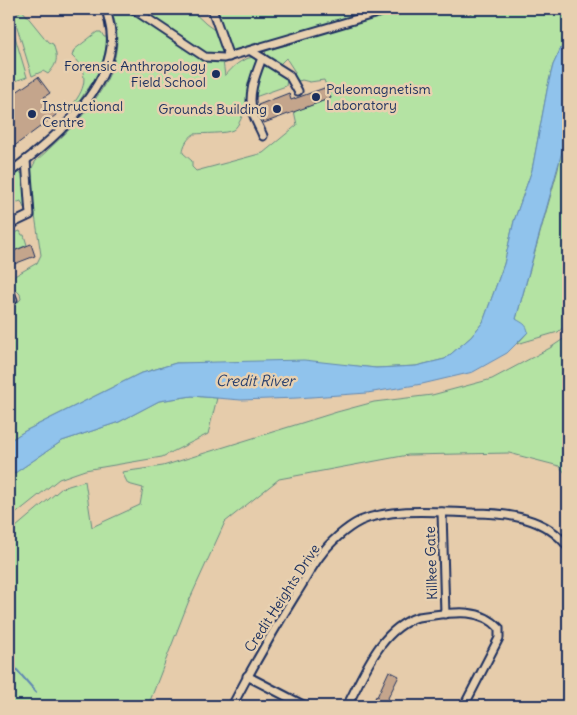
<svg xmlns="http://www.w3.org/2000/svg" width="577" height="715" font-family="Delius,sans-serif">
<rect width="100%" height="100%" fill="#e6ccab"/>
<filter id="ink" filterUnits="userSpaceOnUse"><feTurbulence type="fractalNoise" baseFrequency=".02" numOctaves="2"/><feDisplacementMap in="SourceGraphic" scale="10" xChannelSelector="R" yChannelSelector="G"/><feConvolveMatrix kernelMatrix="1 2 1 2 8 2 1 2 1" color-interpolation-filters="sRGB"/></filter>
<g filter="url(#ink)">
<g fill="#b4e3a3" stroke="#688980">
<path d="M111,9H190L206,24L220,34L224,54H215L205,58L210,60L223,61L225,76C234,66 239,60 253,57L257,60C256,73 244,124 233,130C225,134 204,133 194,134C188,138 183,145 183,153L192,161V167L196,171L263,153L297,125L293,106L304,108L331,98L324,80L310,82L302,80L299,81L294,76L295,72L286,58L279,65L265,55L266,50L290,44L303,37H284L234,51L228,48L215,9H376L362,12L367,14L392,11L394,16L414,11L416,9H464L468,15L478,9H568V45L561,48L553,65L548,85L532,170L514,221L504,264L483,322L471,337L445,359L416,366L376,368L345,365L176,363L139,374L25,431L9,441V310L21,299L20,294L12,286L11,278L37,263L41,255L30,182L31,170L35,162C70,129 119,89 117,35C117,26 113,17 111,9Z"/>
<path d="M22,10L48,42L53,44C58,58 58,63 48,74L43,71L32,76L14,17Z"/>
<polygon points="9,17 27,77 9,83"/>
<path d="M97,32H101L104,37H107C106,60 98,76 84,94C80,100 77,106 71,109L70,108C85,90 91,74 72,56L74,50Z"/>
<path d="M265,66L275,70L287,79L286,86L255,97C255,86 256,73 265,66Z"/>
<polygon points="568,118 568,323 558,332 517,344 528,332 516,319 558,169"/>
<polygon points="19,172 23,174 26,207 24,208 21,201 9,205 9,179"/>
<polygon points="20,231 22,235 24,235 27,245 9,253 9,235"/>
<polygon points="568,336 568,476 559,466 509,453 408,455 279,479 225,522 188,603 148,706 9,706 9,533 62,488 85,481 92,527 140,505 143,488 128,484 122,472 163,466 337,412 374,402 432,395 492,379 550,348"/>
<polygon points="192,396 217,398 208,434 162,457 85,470 59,479 9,519 9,477 62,441 119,422 159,401"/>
</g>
<path fill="#90c3ec" stroke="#6188b3" d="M568,45V118L565,130L563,148L516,319C522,323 527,324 528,332L507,353L473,372L422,384L367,393L297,398L241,400L192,396L159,401L119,422L62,441L9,477V441L25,431L139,374L176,363L304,360L376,368L416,366L445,359L471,337L483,322L504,264L514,221L532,170L548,85L553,65L561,48Z"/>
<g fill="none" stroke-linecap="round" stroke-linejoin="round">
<g stroke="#6188b3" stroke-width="2">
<polyline points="567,9 567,46"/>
<polyline points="10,662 36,692"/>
</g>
</g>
<g fill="#c4a58c" stroke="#1b2f5e">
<polygon points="38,77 50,93 44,97 56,115 9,150 9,97"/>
<polygon points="327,87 331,98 264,123 258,105 289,93 291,100"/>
<polygon points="31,244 35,256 9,266 9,253"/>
<polygon points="389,671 399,676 384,706 380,706 373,703 376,696 377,697"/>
</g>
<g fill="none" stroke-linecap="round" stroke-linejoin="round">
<g stroke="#1b2f5e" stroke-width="11">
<g id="minor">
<polyline points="133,9 205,57 224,58 391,9"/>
<polyline points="212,9 229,57"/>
<polyline points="251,51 289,75 298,91"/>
<path d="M262,58C256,74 247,95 253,113C255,121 260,128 263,136"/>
<path d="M9,173C47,145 105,96 111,47C113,34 109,21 106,9"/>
<polyline points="9,225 30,215 26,160"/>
<polyline points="9,290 13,300"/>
<polyline points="442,512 445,614"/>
<polyline points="247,676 305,706"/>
<path d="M232,706C252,668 273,631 296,594C304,582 311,568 320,556C329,543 346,528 360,521C391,507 439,512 473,513C507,513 546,517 568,547"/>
<path d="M347,706C364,674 380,629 418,617C447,614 478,605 499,628V638L464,706"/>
<polyline points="565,706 568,696"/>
</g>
</g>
<use href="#minor" stroke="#e7d0b0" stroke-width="7"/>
</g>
</g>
<g fill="#1b2f5e" stroke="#e7d0b0" stroke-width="2">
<circle cx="216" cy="74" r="5"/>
<circle cx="316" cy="97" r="5"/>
<circle cx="277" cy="109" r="5"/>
<circle cx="32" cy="114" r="5"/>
</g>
<g text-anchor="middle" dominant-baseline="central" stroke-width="5" stroke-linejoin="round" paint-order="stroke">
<g font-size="14" fill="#1b2f5e" stroke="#e7d0b0" text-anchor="end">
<text x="206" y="66">Forensic Anthropology<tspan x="206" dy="16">Field School</tspan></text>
<text x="326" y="89" text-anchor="start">Paleomagnetism<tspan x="326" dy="16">Laboratory</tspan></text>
<text x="42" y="106" text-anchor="start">Instructional<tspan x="42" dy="16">Centre</tspan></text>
<text x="267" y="109">Grounds Building</text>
</g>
<g font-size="14" fill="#1b2f5e" stroke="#e7d0b0">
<text transform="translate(431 563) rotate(-92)">Killkee Gate</text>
<text transform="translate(282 598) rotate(-57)">Credit Heights Drive</text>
</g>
<g font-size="15" font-style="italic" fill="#273e6c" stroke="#e7d0b0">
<text x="255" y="380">Credit River</text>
</g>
</g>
<rect width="577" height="715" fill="none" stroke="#e7d0b0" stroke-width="30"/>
<rect x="15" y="15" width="547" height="685" fill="none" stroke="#1b2f5e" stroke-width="2" filter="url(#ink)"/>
</svg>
